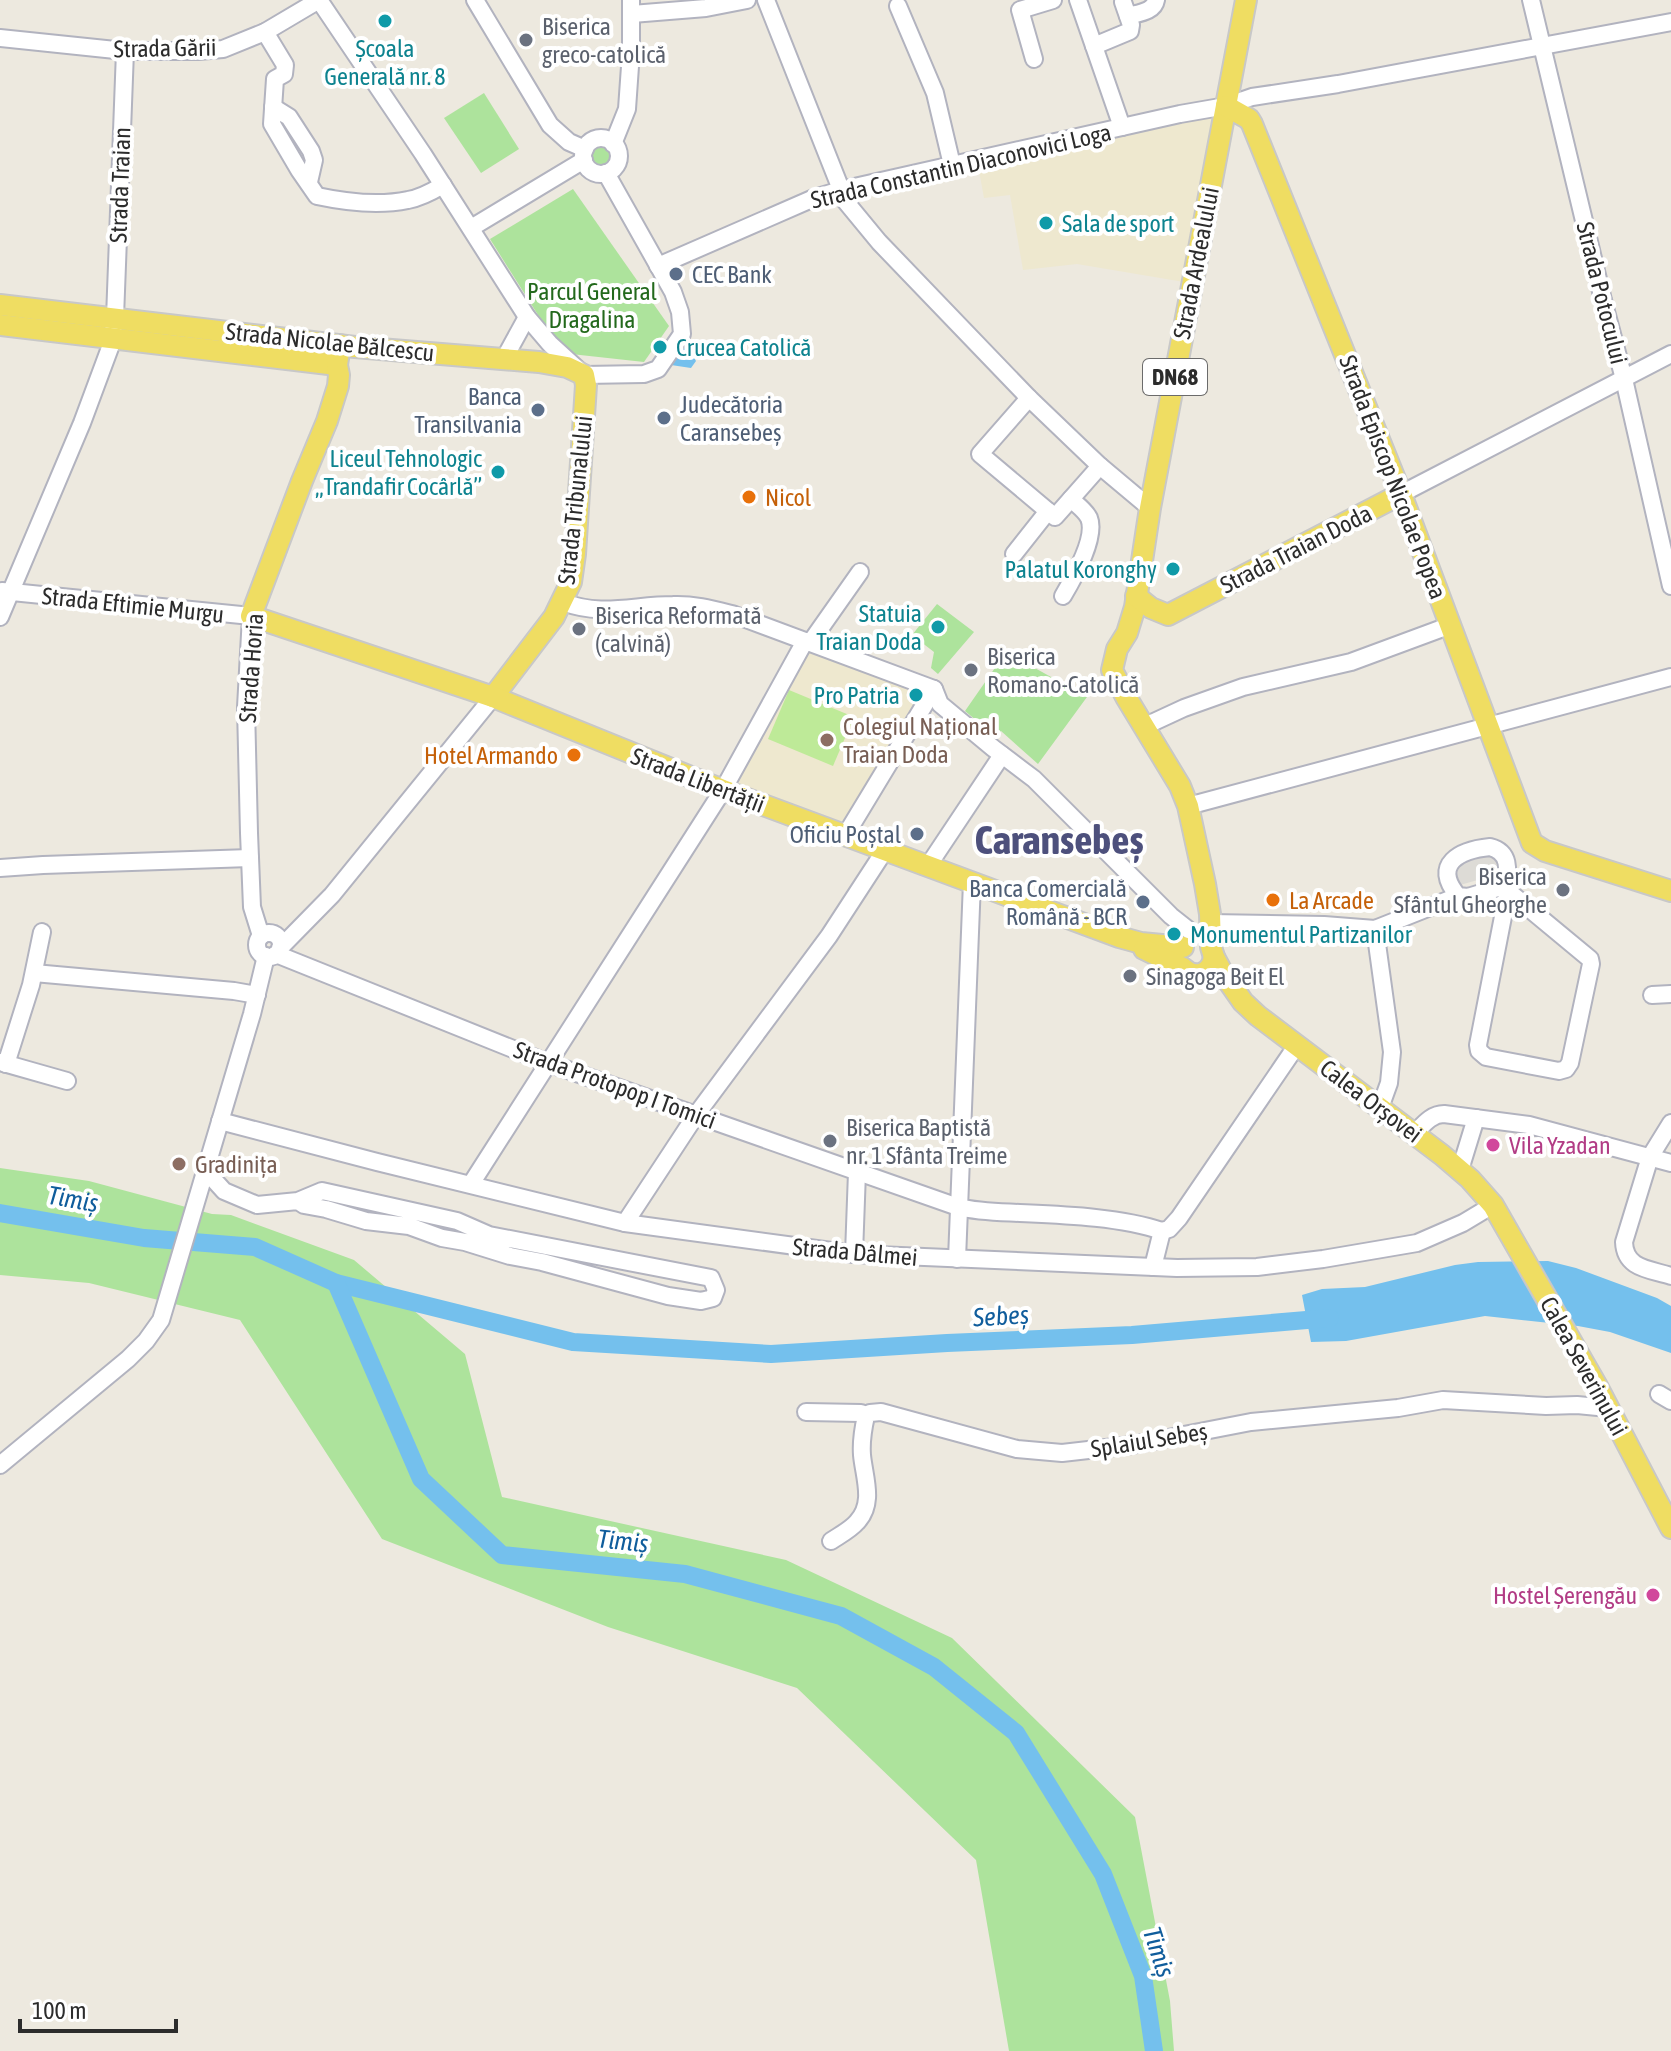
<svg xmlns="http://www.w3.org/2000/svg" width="1671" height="2051" font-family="'Asap Condensed',sans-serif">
<rect width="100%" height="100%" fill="#ede9df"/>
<g fill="#eee8cf">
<polygon points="1216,115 1184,282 1077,264 1023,270 1010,195 984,198 978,165"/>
<polygon points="805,641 934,689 845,836 724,790"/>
</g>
<g fill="#ade39c">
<polygon points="484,93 519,149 481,173 444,118"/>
<circle cx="601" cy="156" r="12"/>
<polygon points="573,189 669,326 644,362 562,353 490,239"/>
<polygon points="937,604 974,632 938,674 931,668 934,652 912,635"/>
<polygon points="1006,652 1087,697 1038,764 1001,731 995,736 965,711"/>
<polygon points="0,1168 89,1181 212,1214 231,1215 354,1260 465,1354 502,1497 786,1560 952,1638 1135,1817 1170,2001 1174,2051 1009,2051 976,1860 797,1688 608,1627 382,1539 240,1320 89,1283 0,1275"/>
</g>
<polygon fill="#beea98" points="789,690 854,717 833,766 768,739"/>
<polygon fill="#dddbd6" points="1493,851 1499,874 1460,885 1453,863"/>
<g fill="#74c0ed">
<polygon points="688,340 694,350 692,354 696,361 691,368 671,365 668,359"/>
<polygon points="1548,1261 1576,1268 1657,1298 1671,1306 1671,1353 1610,1332 1578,1326 1485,1316 1346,1341 1311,1342 1302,1295 1322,1289 1365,1287 1455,1265 1478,1262"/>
</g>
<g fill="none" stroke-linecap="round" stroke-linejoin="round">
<g stroke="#74c0ed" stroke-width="18">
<polyline points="0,1213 144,1238 255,1247 336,1283 573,1342 771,1354 947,1343 1132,1335 1330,1318"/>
<polyline points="336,1283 421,1479 502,1555 685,1574 841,1616 934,1667 1016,1733 1103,1874 1143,1976 1154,2051"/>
</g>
<g stroke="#b2b3bf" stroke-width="20">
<g id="minor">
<polyline points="319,0 423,154 527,317 550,344 584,375 644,374 658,369 682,334 680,312 673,292 606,173"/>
<polyline points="475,0 550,125 569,142 585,149"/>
<polyline points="766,0 846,202 879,242 1029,398 1100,466 1150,508"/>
<polyline points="1078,0 1122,127"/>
<polyline points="1531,0 1603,300 1624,379 1671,586"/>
<polyline points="898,6 935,93 952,165"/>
<polyline points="632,14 706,8 747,0"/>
<path d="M1128,16C1138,13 1154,12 1156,0"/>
<path d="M265,32L285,65L284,74L275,79L272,124L299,170L317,196C345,202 379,206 408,200C420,198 433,191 443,185"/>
<polyline points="0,38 125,51 198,51 223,49 265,32 319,0"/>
<polyline points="1094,46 1130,31 1131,25 1123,2"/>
<polyline points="1034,59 1020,10 1053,0"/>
<polyline points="273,107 289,117 311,151 314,160 309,182"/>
<circle cx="601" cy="156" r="18"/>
<polyline points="613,144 627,109 631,52 631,0"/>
<polyline points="471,228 584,160"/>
<polyline points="658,266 814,198 841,190 1180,114 1226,106 1252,97 1338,84 1671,22"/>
<polyline points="504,359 527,317"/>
<polyline points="1029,398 980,454 1055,517 1100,466"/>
<polyline points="1401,494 1671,354"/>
<polyline points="1014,554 1048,511"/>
<polyline points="2,591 251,616 246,707 249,833 252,907 261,936"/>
<path d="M1063,596C1073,579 1097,537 1089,518C1085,510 1077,505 1071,499"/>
<path d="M563,602C602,617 633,605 673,605C694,604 715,610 735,615L934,689L940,704L993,748L1034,779L1171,916L1195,935"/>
<polyline points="0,617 82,423 111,345 115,318 125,51"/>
<polyline points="810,643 860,572"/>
<polyline points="1143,727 1184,708 1243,687 1351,662 1451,625"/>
<polyline points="1188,806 1671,677"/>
<polyline points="845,836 934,689"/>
<path d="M1490,847C1510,852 1509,870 1504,886L1468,897L1458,896C1431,864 1460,850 1490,847Z"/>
<polyline points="928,866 1002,755"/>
<polyline points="0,868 43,865 250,858"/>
<polyline points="1504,886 1508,891 1590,959 1591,964 1570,1063 1566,1069 1559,1071 1486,1057 1479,1051 1478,1045 1508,891"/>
<polyline points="1210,923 1324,925 1375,929 1458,896"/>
<polyline points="1375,929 1392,1052 1389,1083 1380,1108"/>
<circle cx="269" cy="945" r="12"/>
<polyline points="280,948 332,895 493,697"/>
<path d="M276,954L548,1063L958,1207C979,1212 999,1212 1020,1213C1064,1215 1121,1217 1162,1231"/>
<polyline points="34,973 234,991 257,995"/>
<polyline points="1652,995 1671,994"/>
<polyline points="0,1062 67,1081"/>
<polyline points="6,1064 31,985 42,932"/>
<polyline points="220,1121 377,1162 625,1223 854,1254 1177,1268 1257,1267 1323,1259 1417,1243 1463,1223 1493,1205"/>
<path d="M1671,1123L1650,1157L1624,1242C1625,1269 1649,1269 1671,1276"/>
<path d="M1415,1133C1423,1125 1431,1114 1444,1114L1529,1125L1671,1163"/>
<polyline points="205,1170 224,1191 257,1205 298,1201 322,1191 457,1221 489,1235 711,1278 716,1290 713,1298 701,1301 668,1296 542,1262 510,1256 465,1242 442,1238 409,1226 366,1221 326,1209 304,1205 298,1201"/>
<polyline points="1460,1170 1476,1118"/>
<polyline points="471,1184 723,790 805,641"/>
<polyline points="625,1223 696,1115 829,936 885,850"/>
<polyline points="1162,1231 1169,1229 1179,1218 1297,1045"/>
<polyline points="854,1254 857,1172"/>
<polyline points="957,1259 972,882"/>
<polyline points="1153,1267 1162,1231"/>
<polyline points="1659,1394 1671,1401"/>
<polyline points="806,1412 861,1413 867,1415"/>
<polyline points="0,1465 128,1359 146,1341 161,1320 252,1014 266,956"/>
<path d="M831,1541C840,1535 850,1530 857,1522C875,1503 864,1477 862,1455C861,1442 863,1429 866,1416L870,1413L881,1412L1017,1449L1062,1453L1132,1445L1251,1422L1398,1408L1443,1400L1546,1406L1577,1405L1608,1408"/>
</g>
</g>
<g stroke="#c8c8c8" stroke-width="24">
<g id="major">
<polyline points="1246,0 1150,508 1135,607 1127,633 1117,649 1112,670 1126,697 1180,786 1188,806 1205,884 1210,914 1211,947 1214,957 1222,972 1243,1002 1258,1016 1442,1155 1470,1179 1493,1205 1598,1388 1671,1528"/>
<polyline points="1226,106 1249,119 1252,124 1401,494 1532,843 1545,851 1671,891"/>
<polyline points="0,305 355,347 539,362 567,367 584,375 586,385 575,554 571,582 554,617 493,697"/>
<polyline points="0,325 337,365"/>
<polyline points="340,345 337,365 339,375 338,386 327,421 302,481 251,616 493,697 723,790 1119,937 1141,943 1183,947"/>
<polyline points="1136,596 1151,608 1168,615 1401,494"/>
<path d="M1144,949L1183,968C1196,980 1211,974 1214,957"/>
</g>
</g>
<use href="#minor" stroke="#fff" stroke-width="16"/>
<use href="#major" stroke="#efdd62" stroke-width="20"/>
</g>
<g fill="#0f9aa8" stroke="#fff" stroke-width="3">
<circle cx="385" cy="21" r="8"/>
<circle cx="1046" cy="223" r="8"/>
<circle cx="660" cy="347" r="8"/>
<circle cx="498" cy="472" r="8"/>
<circle cx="1173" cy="569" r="8"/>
<circle cx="938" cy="627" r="8"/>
<circle cx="916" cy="695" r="8"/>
<circle cx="1174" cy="934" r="8"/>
</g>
<g fill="#6b7280" stroke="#fff" stroke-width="3">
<circle cx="526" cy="40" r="8"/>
<circle cx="579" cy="629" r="8"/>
<circle cx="971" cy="670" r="8"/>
<circle cx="1563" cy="890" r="8"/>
<circle cx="1130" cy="976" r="8"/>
<circle cx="830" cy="1141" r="8"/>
</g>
<g fill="#5c6f8a" stroke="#fff" stroke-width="3">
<circle cx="676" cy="274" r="8"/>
<circle cx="538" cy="410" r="8"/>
<circle cx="664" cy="418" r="8"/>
<circle cx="917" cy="834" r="8"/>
<circle cx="1143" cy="902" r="8"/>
</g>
<g fill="#e8710a" stroke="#fff" stroke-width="3">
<circle cx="749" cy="497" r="8"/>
<circle cx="574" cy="755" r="8"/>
<circle cx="1273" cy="900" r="8"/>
</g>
<g fill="#8d6e63" stroke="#fff" stroke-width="3">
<circle cx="827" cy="740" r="8"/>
<circle cx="179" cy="1164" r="8"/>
</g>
<g fill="#d1479c" stroke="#fff" stroke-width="3">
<circle cx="1493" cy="1145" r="8"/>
<circle cx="1653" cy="1595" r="8"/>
</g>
<g text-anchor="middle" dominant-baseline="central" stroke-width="8" stroke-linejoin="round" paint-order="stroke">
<rect fill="#fff" stroke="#6b6b6b" stroke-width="2" x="1143" y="359" width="64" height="36" rx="6"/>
<g font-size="22" font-weight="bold" fill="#2c2c2c">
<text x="1175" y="377">DN68</text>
</g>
<g font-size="24" fill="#5b616d" stroke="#fff" text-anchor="start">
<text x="542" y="26">Biserica<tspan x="542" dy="28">greco-catolică</tspan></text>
<text x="595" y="615">Biserica Reformată<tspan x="595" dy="28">(calvină)</tspan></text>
<text x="987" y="656">Biserica<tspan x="987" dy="28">Romano-Catolică</tspan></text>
<text x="1547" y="876" text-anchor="end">Biserica<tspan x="1547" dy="28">Sfântul Gheorghe</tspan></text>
<text x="1146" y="976">Sinagoga Beit El</text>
<text x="846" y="1127">Biserica Baptistă<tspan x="846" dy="28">nr. 1 Sfânta Treime</tspan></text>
</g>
<g font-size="24" fill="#2c2c2c" stroke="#fff">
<text transform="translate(165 48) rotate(-1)">Strada Gării</text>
<text transform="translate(961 166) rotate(-13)">Strada Constantin Diaconovici Loga</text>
<text transform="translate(120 185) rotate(-88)">Strada Traian</text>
<text transform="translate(1196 263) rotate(-79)">Strada Ardealului</text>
<text transform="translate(1602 293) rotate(76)">Strada Potocului</text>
<text transform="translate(330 342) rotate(6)">Strada Nicolae Bălcescu</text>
<text transform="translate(1393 477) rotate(69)">Strada Episcop Nicolae Popea</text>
<text transform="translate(575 500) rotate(-84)">Strada Tribunalului</text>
<text transform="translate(1296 549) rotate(-27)">Strada Traian Doda</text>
<text transform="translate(133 605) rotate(6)">Strada Eftimie Murgu</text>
<text transform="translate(251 668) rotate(-86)">Strada Horia</text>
<text transform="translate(698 780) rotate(21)">Strada Libertății</text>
<text transform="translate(615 1085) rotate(20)">Strada Protopop I Tomici</text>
<text transform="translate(1371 1101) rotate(37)">Calea Orșovei</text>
<text transform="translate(855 1252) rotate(5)">Strada Dâlmei</text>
<text transform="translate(1584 1366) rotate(61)">Calea Severinului</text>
<text transform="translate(1149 1440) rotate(-9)">Splaiul Sebeș</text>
</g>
<g font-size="24" fill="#0d838f" stroke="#fff" text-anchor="end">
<text x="385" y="48" text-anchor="middle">Școala<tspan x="385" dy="28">Generală nr. 8</tspan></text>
<text x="1062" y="223" text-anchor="start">Sala de sport</text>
<text x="676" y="347" text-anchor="start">Crucea Catolică</text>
<text x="482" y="458">Liceul Tehnologic<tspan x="482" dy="28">„Trandafir Cocârlă”</tspan></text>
<text x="1157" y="569">Palatul Koronghy</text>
<text x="922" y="613">Statuia<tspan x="922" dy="28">Traian Doda</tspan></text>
<text x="900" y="695">Pro Patria</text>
<text x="1190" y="934" text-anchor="start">Monumentul Partizanilor</text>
</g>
<g font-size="24" fill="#4e5e75" stroke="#fff" text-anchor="end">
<text x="692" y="274" text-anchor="start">CEC Bank</text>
<text x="522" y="396">Banca<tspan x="522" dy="28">Transilvania</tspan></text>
<text x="680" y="404" text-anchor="start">Judecătoria<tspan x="680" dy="28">Caransebeș</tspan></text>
<text x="901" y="834">Oficiu Poștal</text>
<text x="1127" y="888">Banca Comercială<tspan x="1127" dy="28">Română - BCR</tspan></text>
</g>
<g font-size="24" fill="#23691c" stroke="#fff">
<text x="592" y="291">Parcul General<tspan x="592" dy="28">Dragalina</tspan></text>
</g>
<g font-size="24" fill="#c56008" stroke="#fff" text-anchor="start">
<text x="765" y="497">Nicol</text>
<text x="558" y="755" text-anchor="end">Hotel Armando</text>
<text x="1289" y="900">La Arcade</text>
</g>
<g font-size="24" fill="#785e54" stroke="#fff" text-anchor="start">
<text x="843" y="726">Colegiul Național<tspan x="843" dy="28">Traian Doda</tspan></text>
<text x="195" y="1164">Gradinița</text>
</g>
<g font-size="24" fill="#b23c85" stroke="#fff" text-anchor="start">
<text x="1509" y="1145">Vila Yzadan</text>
<text x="1637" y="1595" text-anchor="end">Hostel Șerengău</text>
</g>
<g font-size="26" font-style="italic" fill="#105d9c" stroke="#fff">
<text transform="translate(73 1199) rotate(10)">Timiș</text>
<text transform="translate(1001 1316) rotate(-3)">Sebeș</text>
<text transform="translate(623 1541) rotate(6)">Timiș</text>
<text transform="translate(1159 1952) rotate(72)">Timiș</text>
</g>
<g font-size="40" font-weight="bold" fill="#4d507c" stroke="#fff">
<text x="1059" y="839">Caransebeș</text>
</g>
</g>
<path d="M20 2019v12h156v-12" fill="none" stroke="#2c2c2c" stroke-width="4"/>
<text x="32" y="2019" font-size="24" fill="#2c2c2c" stroke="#ffffff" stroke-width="6" paint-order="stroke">100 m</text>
</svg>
